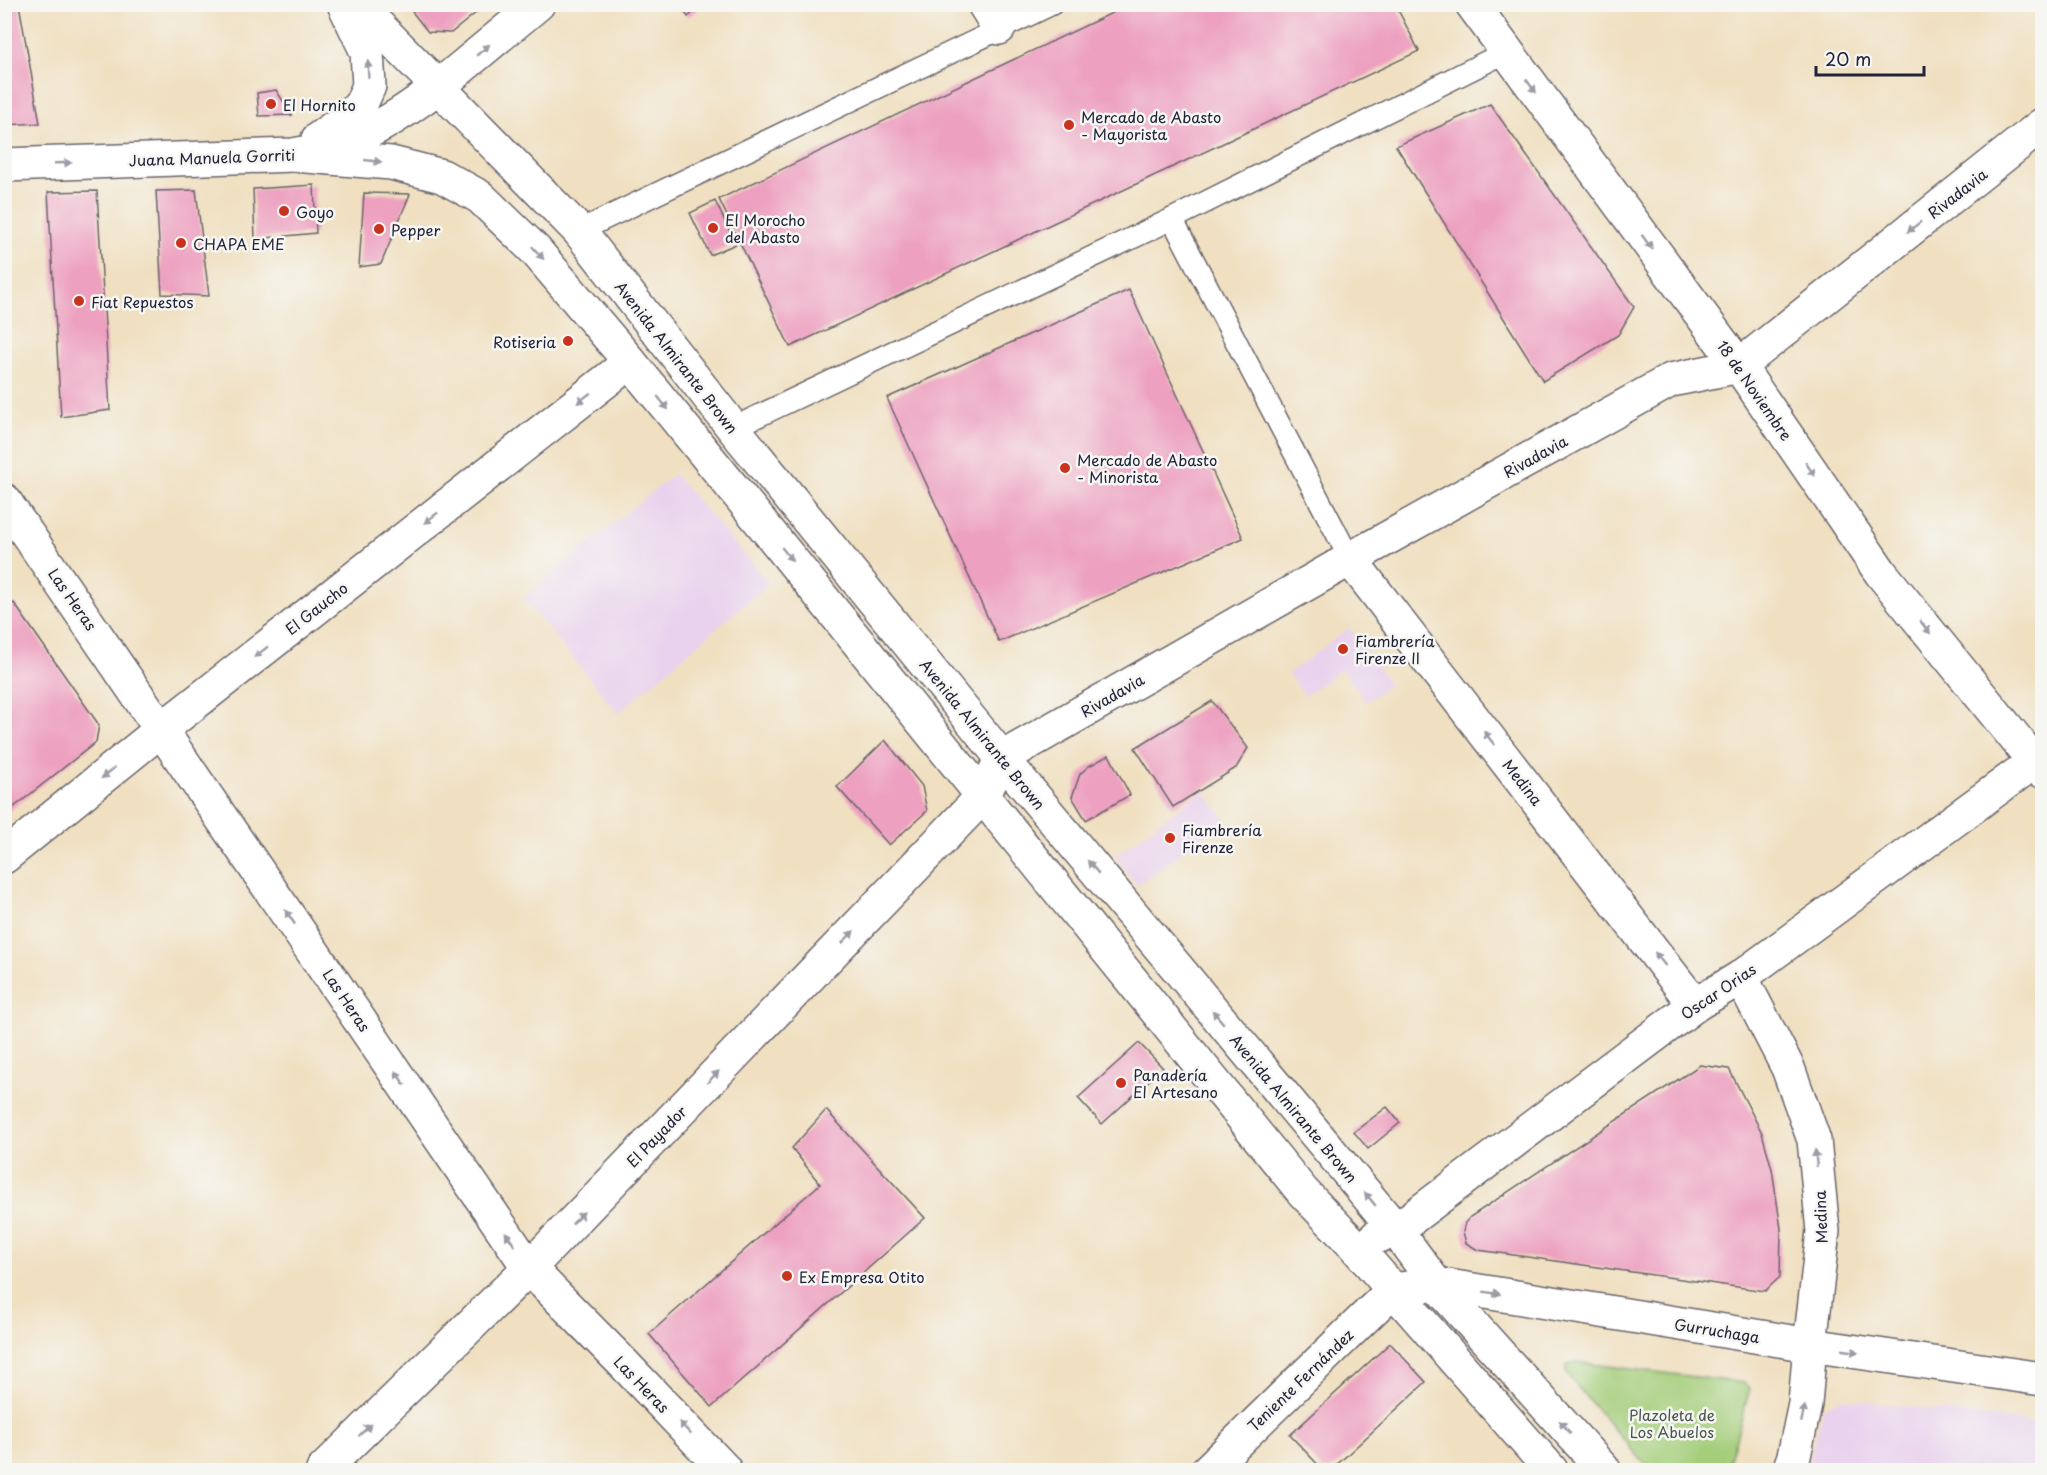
<svg xmlns="http://www.w3.org/2000/svg" width="2047" height="1475" font-family="'Playpen Sans',sans-serif">
<rect width="100%" height="100%" fill="#f6f6f2"/>
<filter id="ink" filterUnits="userSpaceOnUse"><feTurbulence type="fractalNoise" baseFrequency=".0167" numOctaves="2"/><feDisplacementMap in="SourceGraphic" scale="12" xChannelSelector="R" yChannelSelector="G"/><feConvolveMatrix kernelMatrix="1 2 1 2 8 2 1 2 1" color-interpolation-filters="sRGB"/></filter>
<filter id="wash" filterUnits="userSpaceOnUse"><feTurbulence type="fractalNoise" baseFrequency=".008" numOctaves="4" result="noise"/><feDisplacementMap in="SourceGraphic" scale="24" xChannelSelector="R" yChannelSelector="G"/><feGaussianBlur stdDeviation="1.35" result="paint"/><feColorMatrix in="noise" values="0 0 0 0 0 0 0 0 0 0 0 0 0 0 0 0 0 1.4 0 .05"/><feComposite in="paint" operator="in"/></filter>
<g filter="url(#wash)">
<rect width="100%" height="100%" fill="#f0e0c1"/>
<g fill="#e9d2ed">
<polygon points="674,474 769,583 618,713 523,598"/>
<polygon points="1349,628 1390,684 1366,702 1342,669 1305,696 1288,674"/>
<polygon points="1203,790 1226,820 1137,885 1115,856"/>
<polygon points="1843,1398 2042,1424 2042,1470 1807,1470 1824,1406"/>
</g>
<polygon fill="#a4ce7a" stroke="#63785a" stroke-width="1.5" points="1575,1362 1744,1383 1749,1388 1749,1392 1727,1470 1650,1470 1568,1376 1566,1370 1566,1366"/>
<g id="blocks">
<g fill="#eda0c0">
<polygon points="4,4 19,4 40,123 4,125"/>
<polygon points="406,4 487,4 451,33 428,32"/>
<polygon points="679,4 703,4 688,17"/>
<polygon points="1131,4 1395,4 1419,51 790,347 719,199"/>
<polygon points="276,90 292,115 259,116 257,93"/>
<polygon points="1490,104 1634,307 1618,335 1543,381 1396,146"/>
<polygon points="314,185 316,233 255,239 253,189"/>
<polygon points="196,190 209,296 162,294 156,191"/>
<polygon points="97,191 110,410 61,417 48,192"/>
<polygon points="364,193 410,194 381,264 359,267"/>
<polygon points="715,201 736,244 710,255 690,213"/>
<polygon points="1129,290 1243,538 999,642 887,398"/>
<polygon points="14,603 99,725 96,742 4,815 4,611"/>
<polygon points="1212,701 1248,748 1236,768 1173,807 1135,748"/>
<polygon points="885,740 922,786 927,811 889,845 837,787"/>
<polygon points="1109,755 1130,795 1086,820 1072,797 1080,774 1089,766"/>
<polygon points="1139,1043 1163,1068 1102,1124 1078,1098"/>
<polygon points="1700,1065 1729,1069 1762,1133 1772,1169 1781,1229 1780,1277 1765,1291 1478,1250 1466,1243 1463,1232 1465,1223 1470,1217"/>
<polygon points="1387,1107 1400,1123 1368,1149 1354,1132"/>
<polygon points="826,1110 925,1218 712,1407 649,1334 820,1184 792,1148"/>
<polygon points="1390,1343 1426,1382 1331,1470 1323,1470 1290,1435"/>
</g>
</g>
</g>
<g filter="url(#ink)">
<use href="#blocks" fill-opacity="0" stroke="#6a646a" stroke-width="1.5"/>
<g fill="none" stroke-linecap="round" stroke-linejoin="round">
<g stroke="#6a646a" stroke-width="24">
<g id="lane">
<polyline points="1172,219 1350,559"/>
<polyline points="579,231 1052,4"/>
<polyline points="733,428 1172,219 1506,52"/>
</g>
</g>
<g stroke="#6a646a" stroke-width="36">
<g id="street">
<polyline points="984,4 999,28"/>
<polyline points="1472,4 1739,366 1881,573 2042,771"/>
<polyline points="438,87 538,4"/>
<polyline points="4,500 529,1268 623,1363 725,1470"/>
<polyline points="1350,559 1695,1005"/>
<polyline points="4,857 162,729 630,362"/>
<polyline points="1741,977 1788,1068 1814,1140 1823,1231 1810,1345 1805,1404 1794,1456 1789,1470"/>
<polyline points="323,1470 529,1268 983,796 1002,758 1350,559 1671,380 1739,366 2042,125"/>
<polyline points="1208,1470 1393,1290 1436,1284 1810,1345 2042,1379"/>
</g>
</g>
<g stroke="#6a646a" stroke-width="36">
<g id="secondary">
<polyline points="357,4 579,231 733,428 1002,758 1396,1230 1436,1284 1604,1470"/>
<polyline points="318,139 351,115 361,104 369,86 367,52 344,4"/>
<polyline points="294,155 391,163 442,176 480,197 535,250 630,362 773,537 1303,1192 1353,1244 1551,1470"/>
<path d="M4,165L294,155C306,152 319,151 331,147C367,137 408,110 438,87"/>
<polyline points="1376,1237 1396,1230 1695,1005 1741,977 2042,756"/>
</g>
</g>
<use href="#lane" stroke="#fff" stroke-width="21"/>
<use href="#street" stroke="#fff" stroke-width="33"/>
<use href="#secondary" stroke="#fff" stroke-width="33"/>
</g>
<defs><path id="oneway-solid" d="M-6-.8H1V-3.2L6.5 0L1 3.2V.8H-6Z" transform="scale(1.5)"/></defs>
<g fill="#9c9ca7">
<use href="#oneway-solid" transform="translate(483 50) rotate(-40)"/>
<use href="#oneway-solid" transform="translate(368 69) rotate(-93)"/>
<use href="#oneway-solid" transform="translate(1531 86) rotate(53)"/>
<use href="#oneway-solid" transform="translate(373 161) rotate(6)"/>
<use href="#oneway-solid" transform="translate(63 163) rotate(-2)"/>
<use href="#oneway-solid" transform="translate(1914 227) rotate(142)"/>
<use href="#oneway-solid" transform="translate(1647 242) rotate(53)"/>
<use href="#oneway-solid" transform="translate(538 253) rotate(48)"/>
<use href="#oneway-solid" transform="translate(584 398) rotate(142)"/>
<use href="#oneway-solid" transform="translate(663 403) rotate(51)"/>
<use href="#oneway-solid" transform="translate(1810 469) rotate(56)"/>
<use href="#oneway-solid" transform="translate(431 518) rotate(142)"/>
<use href="#oneway-solid" transform="translate(787 554) rotate(51)"/>
<use href="#oneway-solid" transform="translate(1925 627) rotate(51)"/>
<use href="#oneway-solid" transform="translate(261 652) rotate(142)"/>
<use href="#oneway-solid" transform="translate(1489 738) rotate(-128)"/>
<use href="#oneway-solid" transform="translate(108 773) rotate(141)"/>
<use href="#oneway-solid" transform="translate(1093 867) rotate(-130)"/>
<use href="#oneway-solid" transform="translate(290 917) rotate(-124)"/>
<use href="#oneway-solid" transform="translate(848 937) rotate(-46)"/>
<use href="#oneway-solid" transform="translate(1660 959) rotate(-128)"/>
<use href="#oneway-solid" transform="translate(1218 1017) rotate(-130)"/>
<use href="#oneway-solid" transform="translate(713 1077) rotate(-46)"/>
<use href="#oneway-solid" transform="translate(400 1078) rotate(-124)"/>
<use href="#oneway-solid" transform="translate(1816 1158) rotate(-96)"/>
<use href="#oneway-solid" transform="translate(1370 1199) rotate(-130)"/>
<use href="#oneway-solid" transform="translate(578 1218) rotate(-46)"/>
<use href="#oneway-solid" transform="translate(510 1239) rotate(-124)"/>
<use href="#oneway-solid" transform="translate(1492 1293) rotate(9)"/>
<use href="#oneway-solid" transform="translate(1850 1351) rotate(8)"/>
<use href="#oneway-solid" transform="translate(1803 1414) rotate(-78)"/>
<use href="#oneway-solid" transform="translate(1565 1427) rotate(-132)"/>
<use href="#oneway-solid" transform="translate(685 1428) rotate(-134)"/>
<use href="#oneway-solid" transform="translate(365 1430) rotate(-44)"/>
</g>
</g>
<g fill="#c8321e" stroke="#f6f6f2" stroke-width="2">
<circle cx="271" cy="104" r="6"/>
<circle cx="1069" cy="125" r="6"/>
<circle cx="284" cy="211" r="6"/>
<circle cx="713" cy="228" r="6"/>
<circle cx="379" cy="229" r="6"/>
<circle cx="181" cy="243" r="6"/>
<circle cx="79" cy="301" r="6"/>
<circle cx="568" cy="341" r="6"/>
<circle cx="1065" cy="468" r="6"/>
<circle cx="1343" cy="649" r="6"/>
<circle cx="1170" cy="838" r="6"/>
<circle cx="1121" cy="1083" r="6"/>
<circle cx="787" cy="1276" r="6"/>
</g>
<g text-anchor="middle" dominant-baseline="central" stroke-width="5" stroke-linejoin="round" paint-order="stroke">
<g font-size="15" fill="#22223b" stroke="#f6f6f2" text-anchor="start">
<text x="283" y="104">El Hornito</text>
<text x="1081" y="116">Mercado de Abasto<tspan x="1081" dy="17">- Mayorista</tspan></text>
<text x="296" y="211">Goyo</text>
<text x="725" y="219">El Morocho<tspan x="725" dy="17">del Abasto</tspan></text>
<text x="391" y="229">Pepper</text>
<text x="193" y="243">CHAPA EME</text>
<text x="91" y="301">Fiat Repuestos</text>
<text x="556" y="341" text-anchor="end">Rotiseria</text>
<text x="1077" y="459">Mercado de Abasto<tspan x="1077" dy="17">- Minorista</tspan></text>
<text x="1355" y="640">Fiambrería<tspan x="1355" dy="17">Firenze II</tspan></text>
<text x="1182" y="829">Fiambrería<tspan x="1182" dy="17">Firenze</tspan></text>
<text x="1133" y="1074">Panadería<tspan x="1133" dy="17">El Artesano</tspan></text>
<text x="799" y="1276">Ex Empresa Otito</text>
</g>
<g font-size="15" fill="#22223b" stroke="#f6f6f2">
<text transform="translate(212 157) rotate(-2)">Juana Manuela Gorriti</text>
<text transform="translate(1957 193) rotate(-38)">Rivadavia</text>
<text transform="translate(677 357) rotate(52)">Avenida Almirante Brown</text>
<text transform="translate(1755 390) rotate(55)">18 de Noviembre</text>
<text transform="translate(1535 456) rotate(-29)">Rivadavia</text>
<text transform="translate(73 599) rotate(55)">Las Heras</text>
<text transform="translate(316 608) rotate(-38)">El Gaucho</text>
<text transform="translate(1112 695) rotate(-30)">Rivadavia</text>
<text transform="translate(983 734) rotate(51)">Avenida Almirante Brown</text>
<text transform="translate(1523 782) rotate(52)">Medina</text>
<text transform="translate(1718 991) rotate(-34)">Oscar Orias</text>
<text transform="translate(347 1000) rotate(56)">Las Heras</text>
<text transform="translate(1294 1108) rotate(50)">Avenida Almirante Brown</text>
<text transform="translate(656 1136) rotate(-46)">El Payador</text>
<text transform="translate(1820 1217) rotate(-92)">Medina</text>
<text transform="translate(1717 1330) rotate(9)">Gurruchaga</text>
<text transform="translate(1300 1380) rotate(-44)">Teniente Fernández</text>
<text transform="translate(642 1384) rotate(46)">Las Heras</text>
</g>
<g font-size="15" fill="#49564e" stroke="#f6f6f2">
<text x="1672" y="1414">Plazoleta de<tspan x="1672" dy="17">Los Abuelos</tspan></text>
</g>
</g>
<rect width="2047" height="1475" fill="none" stroke="#f6f6f2" stroke-width="24"/>
<path d="M1816 66v9h108v-9" fill="none" stroke="#22223b" stroke-width="3"/>
<text x="1825" y="66" font-size="18" fill="#22223b" stroke="#f6f6f2" stroke-width="4.5" paint-order="stroke">20 m</text>
</svg>
